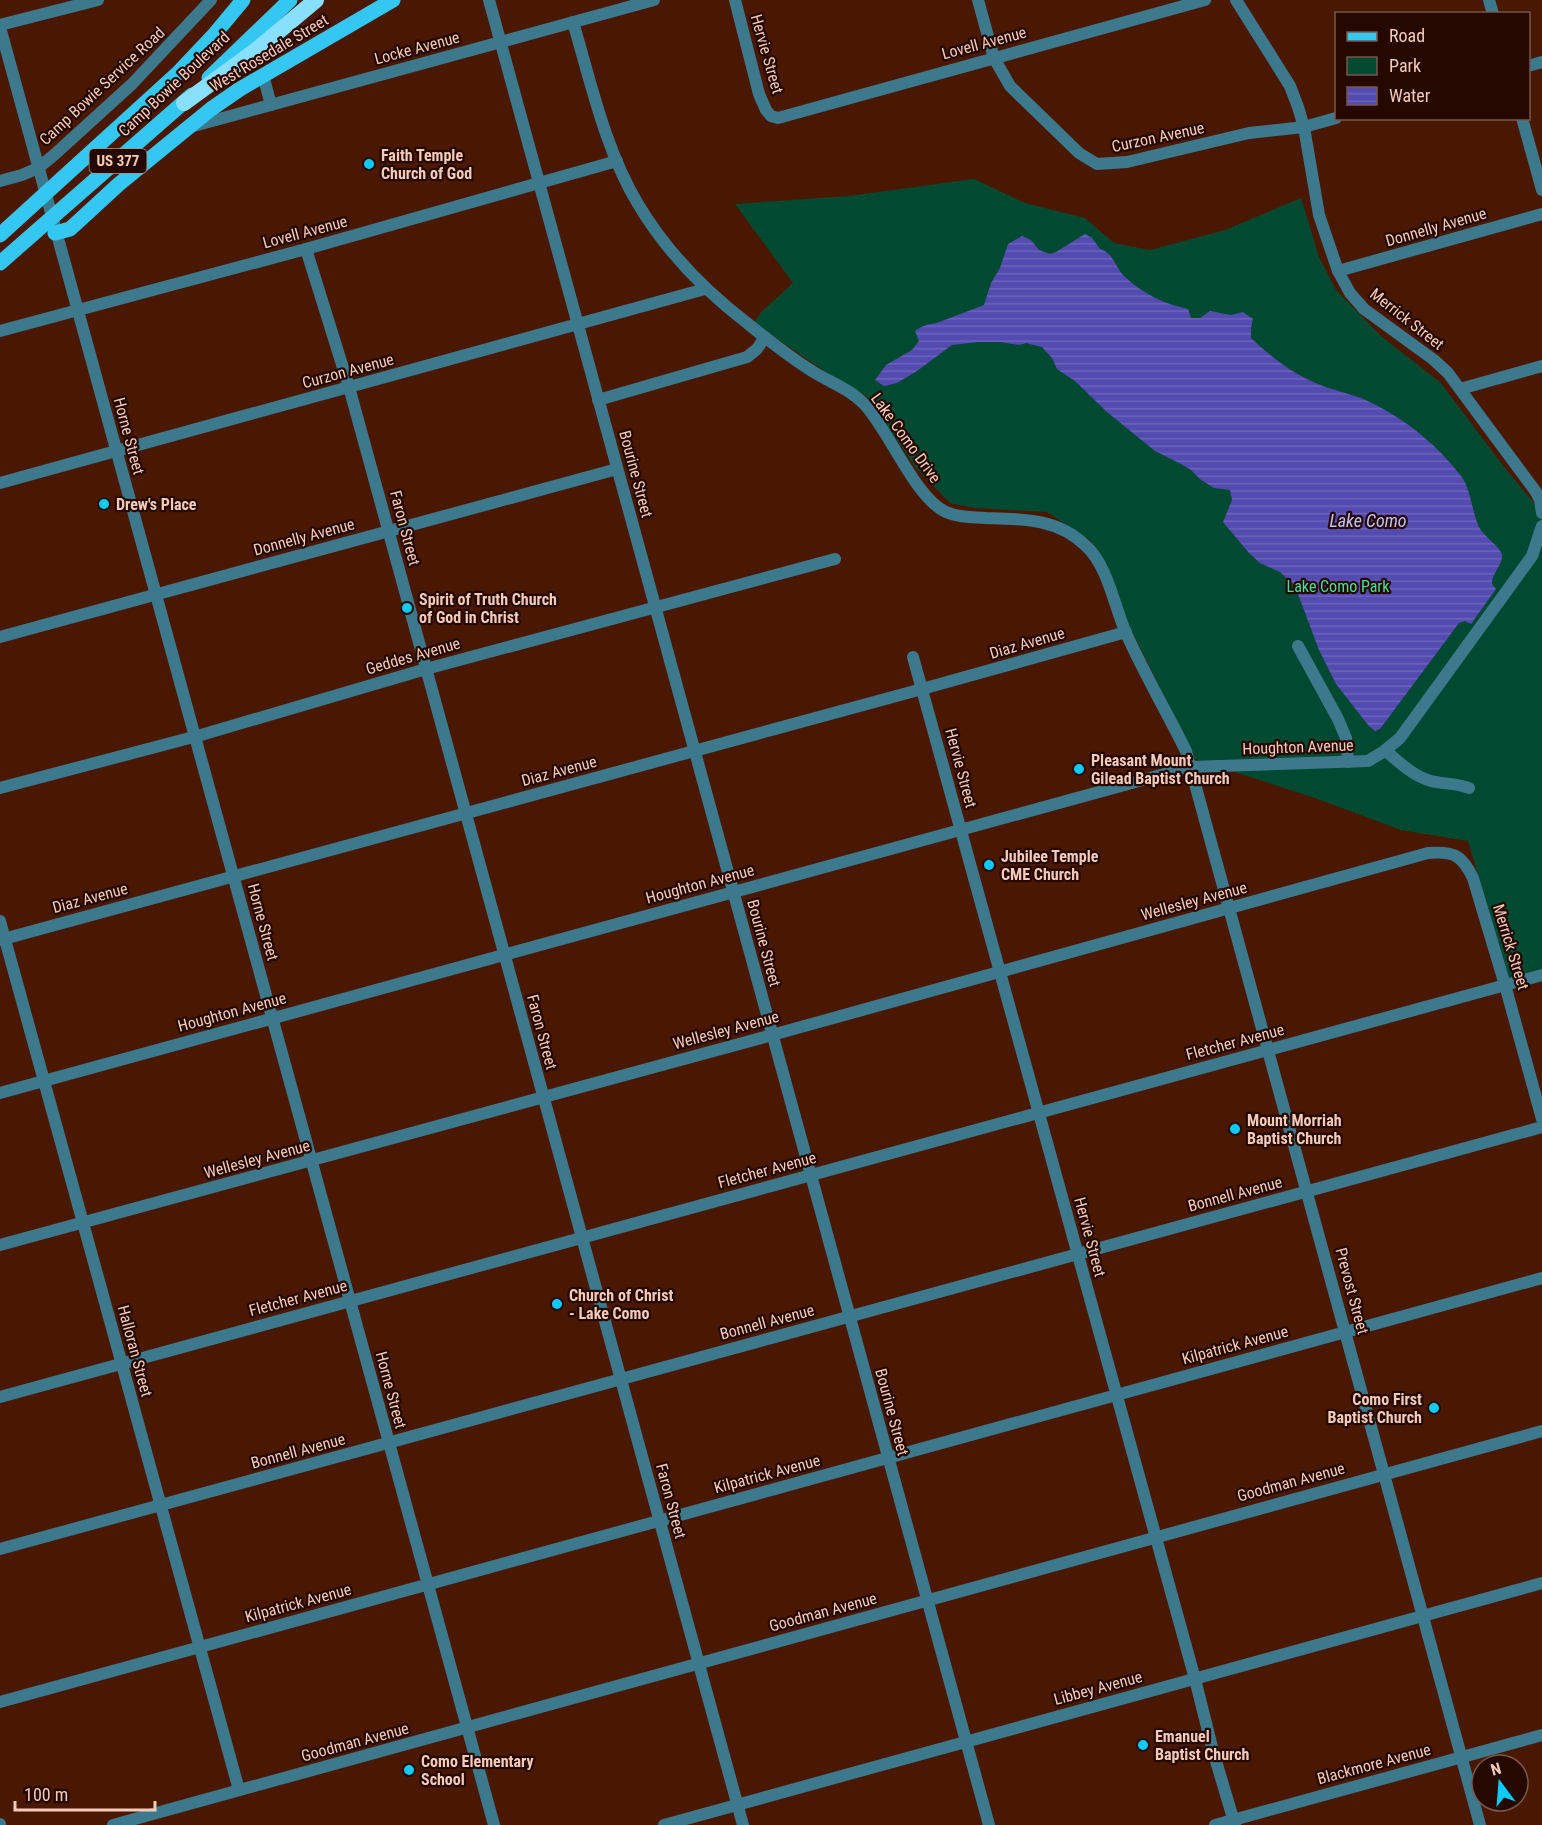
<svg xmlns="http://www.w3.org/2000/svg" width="1542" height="1825" font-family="'Roboto Condensed',sans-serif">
<defs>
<pattern id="water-rules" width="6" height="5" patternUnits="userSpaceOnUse" patternTransform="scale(1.5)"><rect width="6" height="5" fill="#544bb1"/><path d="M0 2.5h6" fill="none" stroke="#6d64ba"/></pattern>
</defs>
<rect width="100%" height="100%" fill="#4a1801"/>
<polygon fill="#014a31" points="974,179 1025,203 1085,218 1114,243 1150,250 1225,230 1301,198 1319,257 1336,290 1382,337 1440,382 1505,468 1542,513 1542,969 1509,978 1468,841 1401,830 1315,798 1195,759 1125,617 1091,541 1047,512 974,508 950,503 917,469 866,396 833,377 754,323 760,313 793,283 735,204 849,196"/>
<path fill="url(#water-rules)" d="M1085,234L1092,238L1100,249C1114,253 1115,268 1125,277C1142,293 1164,304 1188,309L1191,318H1200L1210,311L1231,315L1243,312L1253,319L1251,328V338C1272,358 1295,376 1323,386C1339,392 1358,395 1374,404C1408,421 1438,446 1461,476C1471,489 1472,512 1479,527C1485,538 1500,546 1502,555C1503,565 1491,574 1492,584L1496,589L1471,624L1465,621L1459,623L1380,729L1375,731L1368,725L1336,684L1319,650L1295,586L1280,572L1260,563L1249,553L1223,522L1232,500L1230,490L1214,488L1201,480L1191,470L1181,464L1155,451L1107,412L1075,381L1057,369L1052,358L1042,347L1026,343L1019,345L1000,342H978L952,345L917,371L897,383L884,386L875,380L886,365L912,350L919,341L915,331C928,322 929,326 942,321C956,316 970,310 984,305L991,283L1000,268L1008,244L1022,236L1031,240L1039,250L1050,254L1056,252Z"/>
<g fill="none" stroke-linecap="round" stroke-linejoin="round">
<g stroke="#3c798d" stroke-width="12">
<polyline points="489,0 989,1825"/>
<polyline points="735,0 759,94 766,110 771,116 778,118 1205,0"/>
<polyline points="978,0 994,58 1010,86 1079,153 1097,164 1127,162 1249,133 1304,127 1336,118"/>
<polyline points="1236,0 1290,86 1298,107 1304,127 1319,215 1338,271 1350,293 1364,309 1434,360 1448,373 1536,492 1540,500 1542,513"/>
<polyline points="1489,0 1493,14"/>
<path d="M573,22C591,83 605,149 638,204C666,251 704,290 747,323C768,340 789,357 812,371C829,382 850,389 864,404C889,430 915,498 946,512C959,518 973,517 986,518C1022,519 1058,518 1086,546C1108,566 1114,606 1126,633C1144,673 1166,711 1186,751L1480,1825"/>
<polyline points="0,25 98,0"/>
<polyline points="0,27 494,1825"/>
<polyline points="1528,66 1542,62"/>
<polyline points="263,75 271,105"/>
<polyline points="1522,118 1542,190"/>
<polyline points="190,127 654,0"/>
<polyline points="0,181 22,175 38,168 54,155 132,84 211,0"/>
<polyline points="306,249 349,387 743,1825"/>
<polyline points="1338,271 1542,214"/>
<polyline points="0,331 306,249 617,161"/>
<polyline points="1460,389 1542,366"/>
<polyline points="598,400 747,357 757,349 765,337"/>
<polyline points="0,483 705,289"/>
<polyline points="0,637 617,469"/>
<polyline points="1298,646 1338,719 1346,738 1348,762"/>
<polyline points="913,657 1195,1679 1213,1751 1235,1825"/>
<path d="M1386,751C1399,762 1413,776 1431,781C1443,784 1456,783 1469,788"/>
<polyline points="0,788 201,735 426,669 835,559"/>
<polyline points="0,921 239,1790"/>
<polyline points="0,940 922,689 1126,632"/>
<polyline points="0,1093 1190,767 1368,761 1383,752 1400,738 1532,556 1542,526"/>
<path d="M0,1245L772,1035L1428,853C1454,851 1462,855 1473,878L1505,985L1542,1119"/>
<polyline points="0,1397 1542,975"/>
<polyline points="0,1549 1542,1127"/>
<polyline points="0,1702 1542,1278"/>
<polyline points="0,1824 0,1825"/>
<polyline points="113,1825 1542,1431"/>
<polyline points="664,1825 1542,1583"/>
<polyline points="1215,1825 1542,1735"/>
</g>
<g stroke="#33c7f2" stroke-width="15">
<polyline points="209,78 290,0"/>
<polyline points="55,233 70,229 119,184 211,109 240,89 393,0"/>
<polyline points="0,235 179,72 213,36 243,0"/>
<polyline points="0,263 192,95"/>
</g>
<polyline stroke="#89dffe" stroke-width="16" points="184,103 255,51 316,0"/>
</g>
<g fill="#0acafa" stroke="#250901" stroke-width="2">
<circle cx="369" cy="164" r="6"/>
<circle cx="104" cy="504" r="6"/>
<circle cx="407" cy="608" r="6"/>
<circle cx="1079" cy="769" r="6"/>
<circle cx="989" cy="865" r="6"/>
<circle cx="1235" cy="1129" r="6"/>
<circle cx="557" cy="1304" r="6"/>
<circle cx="1434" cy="1408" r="6"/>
<circle cx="1143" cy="1745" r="6"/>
<circle cx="409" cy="1770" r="6"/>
</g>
<g text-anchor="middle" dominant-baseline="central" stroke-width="4.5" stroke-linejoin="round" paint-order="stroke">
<rect fill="#250901" stroke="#b69183" stroke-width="1.5" x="89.5" y="149" width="57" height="24" rx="4.5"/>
<g font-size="15" font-weight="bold" fill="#f4cbbb">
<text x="118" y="161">US 377</text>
</g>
<g font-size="16" fill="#f4cbbb" stroke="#250901">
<text transform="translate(984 43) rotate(-15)">Lovell Avenue</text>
<text transform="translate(417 48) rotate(-15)">Locke Avenue</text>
<text transform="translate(269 53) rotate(-31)">West Rosedale Street</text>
<text transform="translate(767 54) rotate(74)">Hervie Street</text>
<text transform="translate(174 84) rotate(-43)">Camp Bowie Boulevard</text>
<text transform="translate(102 86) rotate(-43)">Camp Bowie Service Road</text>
<text transform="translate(1158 137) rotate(-12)">Curzon Avenue</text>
<text transform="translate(1436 227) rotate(-16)">Donnelly Avenue</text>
<text transform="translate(305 232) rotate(-15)">Lovell Avenue</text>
<text transform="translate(1407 319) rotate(38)">Merrick Street</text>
<text transform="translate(348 371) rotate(-15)">Curzon Avenue</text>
<text transform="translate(129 436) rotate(75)">Horne Street</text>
<text transform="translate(906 438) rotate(54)">Lake Como Drive</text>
<text transform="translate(636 474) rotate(75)">Bourine Street</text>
<text transform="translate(405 528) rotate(75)">Faron Street</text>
<text transform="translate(304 537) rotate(-15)">Donnelly Avenue</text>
<text transform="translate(1027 643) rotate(-16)">Diaz Avenue</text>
<text transform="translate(413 656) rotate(-16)">Geddes Avenue</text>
<text transform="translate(1298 747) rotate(-2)">Houghton Avenue</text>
<text transform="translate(961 768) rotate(75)">Hervie Street</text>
<text transform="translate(559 771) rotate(-15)">Diaz Avenue</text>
<text transform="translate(700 884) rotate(-15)">Houghton Avenue</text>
<text transform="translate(90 898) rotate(-15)">Diaz Avenue</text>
<text transform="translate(1194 901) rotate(-15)">Wellesley Avenue</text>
<text transform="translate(263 922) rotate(75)">Horne Street</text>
<text transform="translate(764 943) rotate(75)">Bourine Street</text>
<text transform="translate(1511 947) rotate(73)">Merrick Street</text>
<text transform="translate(232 1012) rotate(-15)">Houghton Avenue</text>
<text transform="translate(726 1030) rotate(-15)">Wellesley Avenue</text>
<text transform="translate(542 1032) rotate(75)">Faron Street</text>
<text transform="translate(1235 1042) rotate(-15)">Fletcher Avenue</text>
<text transform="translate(257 1159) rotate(-15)">Wellesley Avenue</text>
<text transform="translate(767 1170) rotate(-15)">Fletcher Avenue</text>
<text transform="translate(1235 1194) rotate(-15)">Bonnell Avenue</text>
<text transform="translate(1090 1237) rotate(75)">Hervie Street</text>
<text transform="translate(1352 1291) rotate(75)">Prevost Street</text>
<text transform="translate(298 1298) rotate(-15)">Fletcher Avenue</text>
<text transform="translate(767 1322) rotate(-15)">Bonnell Avenue</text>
<text transform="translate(1235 1345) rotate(-15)">Kilpatrick Avenue</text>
<text transform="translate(135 1351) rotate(75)">Halloran Street</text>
<text transform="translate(391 1390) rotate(75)">Horne Street</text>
<text transform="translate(892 1412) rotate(75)">Bourine Street</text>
<text transform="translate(298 1451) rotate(-15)">Bonnell Avenue</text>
<text transform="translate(767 1474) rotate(-15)">Kilpatrick Avenue</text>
<text transform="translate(1291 1482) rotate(-15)">Goodman Avenue</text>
<text transform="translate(671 1501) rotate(75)">Faron Street</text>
<text transform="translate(298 1603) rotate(-15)">Kilpatrick Avenue</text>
<text transform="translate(823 1612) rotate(-15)">Goodman Avenue</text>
<text transform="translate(1098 1688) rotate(-15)">Libbey Avenue</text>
<text transform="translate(355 1742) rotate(-15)">Goodman Avenue</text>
<text transform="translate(1374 1764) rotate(-15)">Blackmore Avenue</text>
</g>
<g font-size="16" font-weight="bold" fill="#f4cbbb" stroke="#250901" text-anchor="start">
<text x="381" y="155">Faith Temple<tspan x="381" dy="18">Church of God</tspan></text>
<text x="116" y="504">Drew's Place</text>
<text x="419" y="599">Spirit of Truth Church<tspan x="419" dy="18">of God in Christ</tspan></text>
<text x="1091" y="760">Pleasant Mount<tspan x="1091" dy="18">Gilead Baptist Church</tspan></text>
<text x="1001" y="856">Jubilee Temple<tspan x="1001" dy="18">CME Church</tspan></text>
<text x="1247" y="1120">Mount Morriah<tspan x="1247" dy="18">Baptist Church</tspan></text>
<text x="569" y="1295">Church of Christ<tspan x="569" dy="18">- Lake Como</tspan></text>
<text x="1422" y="1399" text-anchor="end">Como First<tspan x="1422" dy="18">Baptist Church</tspan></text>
<text x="1155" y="1736">Emanuel<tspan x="1155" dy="18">Baptist Church</tspan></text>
<text x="421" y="1761">Como Elementary<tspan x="421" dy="18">School</tspan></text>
</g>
<g font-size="16" fill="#4cdca3" stroke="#250901">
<text x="1338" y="586">Lake Como Park</text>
</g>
<g font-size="18" font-style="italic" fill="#c1c3f9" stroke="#250901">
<text x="1368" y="520">Lake Como</text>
</g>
</g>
<rect x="1335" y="12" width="195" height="108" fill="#250901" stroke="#78574b" stroke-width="1.5"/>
<rect x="1347" y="32" width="30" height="9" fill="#33c7f2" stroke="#78574b" stroke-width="1.5"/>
<text x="1389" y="42" font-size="18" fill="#f4cbbb">Road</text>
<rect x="1347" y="57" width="30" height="18" fill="#014a31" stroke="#78574b" stroke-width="1.5"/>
<text x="1389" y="72" font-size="18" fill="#f4cbbb">Park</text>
<rect x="1347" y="87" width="30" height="18" fill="url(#water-rules)" stroke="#78574b" stroke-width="1.5"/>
<text x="1389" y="102" font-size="18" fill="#f4cbbb">Water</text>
<g transform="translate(1500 1783) rotate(344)"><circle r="28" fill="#250901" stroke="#78574b" stroke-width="1.5"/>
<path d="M0-4.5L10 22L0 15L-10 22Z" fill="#0acafa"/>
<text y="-9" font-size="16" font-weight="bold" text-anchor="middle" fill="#f4cbbb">N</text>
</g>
<path d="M15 1801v9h140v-9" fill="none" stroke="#f4cbbb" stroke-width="3"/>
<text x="24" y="1801" font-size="18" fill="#f4cbbb" stroke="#250901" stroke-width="4.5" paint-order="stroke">100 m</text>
</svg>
